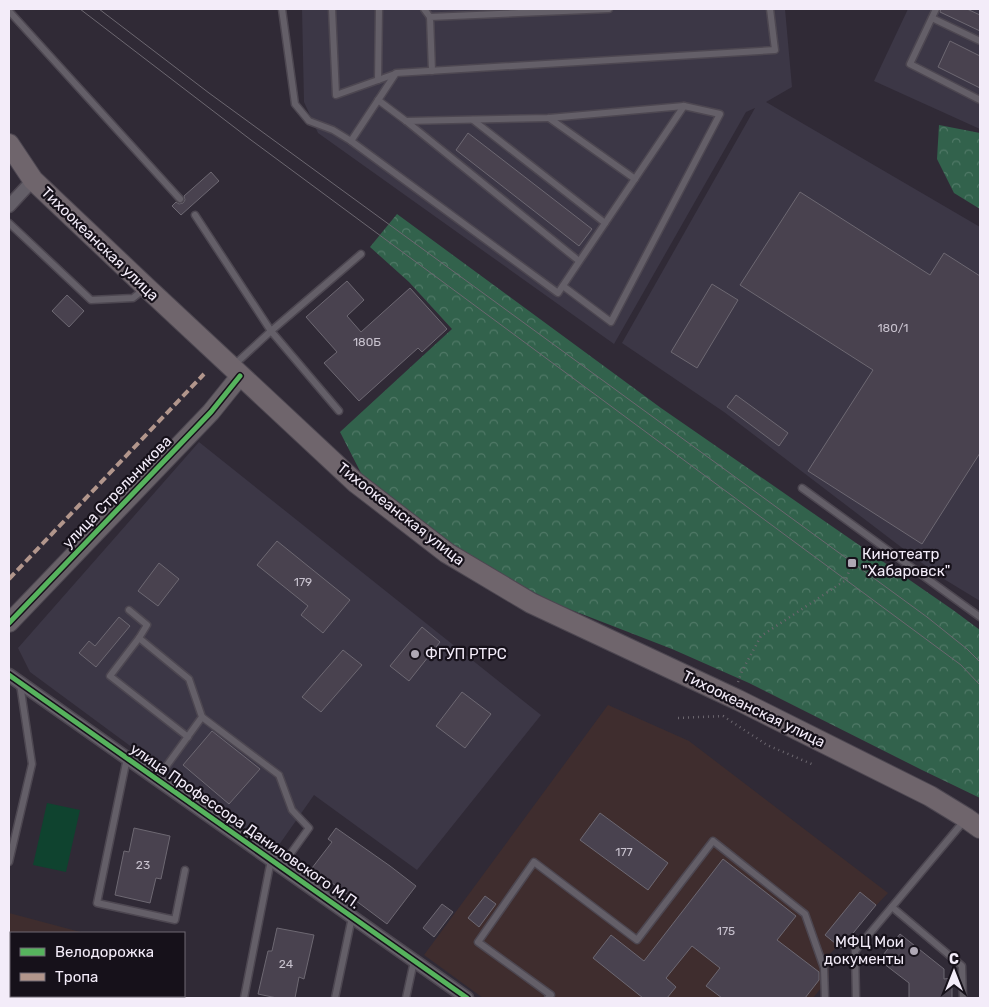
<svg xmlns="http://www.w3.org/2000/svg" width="989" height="1007" font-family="Rubik,sans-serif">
<defs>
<pattern id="forest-crowns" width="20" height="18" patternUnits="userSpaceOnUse" patternTransform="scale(1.25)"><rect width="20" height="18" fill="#32624c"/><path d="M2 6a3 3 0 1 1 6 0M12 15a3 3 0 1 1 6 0" fill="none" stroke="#507967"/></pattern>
</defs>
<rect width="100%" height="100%" fill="#302a36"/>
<g fill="#3c3746">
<polygon points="302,9 785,9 792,87 766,102 980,227 980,601 939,576 724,412 622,343 755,108 746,112 614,344 318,133 304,102"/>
<polygon points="908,9 980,9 980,129 874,81"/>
<polygon points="199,442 541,715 417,870 314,795 274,852 30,672 18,648"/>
</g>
<g fill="#3f2d2e">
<polygon points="608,705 689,741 888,893 828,956 829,978 813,998 483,998 424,955"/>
<polygon points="9,913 84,933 11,933 11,996 156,996 155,998 9,998"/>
</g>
<g fill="url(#forest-crowns)">
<polygon points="939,125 980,133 980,209 954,193 937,159"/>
<polygon points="397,214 661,408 953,610 980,630 980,798 922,770 749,683 672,649 556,604 477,562 411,517 363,477 340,432 452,329 409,282 370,247"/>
</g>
<polygon fill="#0f432f" points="47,803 80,810 66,872 33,865"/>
<g fill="#49424f" stroke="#6d6872">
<polygon points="941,9 967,9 980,15 980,31 940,12"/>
<polygon points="950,41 980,56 980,88 938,67"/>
<polygon points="468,133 592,229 579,246 456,150"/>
<polygon points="211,172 219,181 181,215 172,206 176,202 179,204 183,203 185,200 184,196"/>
<polygon points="800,192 930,275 944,253 980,276 980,453 922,544 808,471 873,370 740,285"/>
<polygon points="347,281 364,300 347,316 361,332 410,288 447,329 422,352 418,348 359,401 324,363 337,352 306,317"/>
<polygon points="712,284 738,300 697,368 671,352"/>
<polygon points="67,295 84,311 69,327 52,311"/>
<polygon points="736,395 788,433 779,446 727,407"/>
<polygon points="277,541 350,600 323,633 301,615 308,606 257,565"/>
<polygon points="159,563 179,579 158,606 138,591"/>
<polygon points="119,617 130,626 96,667 79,653 89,641 95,646"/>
<polygon points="422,627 440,642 409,681 390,666"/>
<polygon points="343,650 362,665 321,712 302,697"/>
<polygon points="462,692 491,714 465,748 436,726"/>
<polygon points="212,731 260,769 229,804 183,765"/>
<polygon points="600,813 668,863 648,890 580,840"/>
<polygon points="134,828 170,836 161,879 156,878 150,903 115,895 124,851 129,852"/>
<polygon points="336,828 390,866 416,886 387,924 312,868 332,842 328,839"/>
<polygon points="723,859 796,916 777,940 819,972 819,980 805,998 722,998 706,986 720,968 692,946 666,978 676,987 667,998 643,998 593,958 611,935 644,961"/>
<polygon points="860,892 876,905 841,948 825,935"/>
<polygon points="485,896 496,904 479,927 468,918"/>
<polygon points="442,904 453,912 434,937 423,928"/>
<polygon points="277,928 314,935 304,979 299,977 295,998 277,998 258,994 268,951 272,951"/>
<polygon points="900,934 944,969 944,979 952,978 952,998 909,998 909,983 879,960"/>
</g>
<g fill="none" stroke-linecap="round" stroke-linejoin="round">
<g stroke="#4d4751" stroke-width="9">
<g id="lane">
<polyline points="282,9 295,104 309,121 333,130 351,141"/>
<polyline points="332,9 336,95 395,74"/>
<polyline points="424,9 430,17"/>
<polyline points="936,9 910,64 980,100"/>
<polyline points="9,11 180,199"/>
<polyline points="932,18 980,41"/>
<polyline points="432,71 430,17 609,9"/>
<polyline points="378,80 379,9"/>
<polyline points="378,100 406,121 579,261"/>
<polyline points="684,106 558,293 351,141 396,73 775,50 770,9"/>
<polyline points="549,118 635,179"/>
<polyline points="473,120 605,223"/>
<polyline points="406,121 549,118 684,106 720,114 611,322 563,286"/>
<polyline points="195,215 271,331 234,365"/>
<polyline points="9,223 91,300 133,298 143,290"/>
<polyline points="339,411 271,331 361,254"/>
<polyline points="802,488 980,617"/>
<polyline points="129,610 147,625 139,638 189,679 202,717 157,779"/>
<polyline points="139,638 110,676 188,737"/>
<polyline points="202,717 279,775 292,810 309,828 281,867"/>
<polyline points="127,758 97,903 175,920 185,870"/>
<polyline points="9,862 32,764 20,684"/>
<polyline points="892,907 962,966 963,998"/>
<polyline points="244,998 271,860"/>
<polyline points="335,998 352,917"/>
<polyline points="406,998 414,961"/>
<polyline points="548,998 551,995 478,942 534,862 637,940 713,841 805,914 824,968 825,998"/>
<polyline points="856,998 855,951 964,821"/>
</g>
</g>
<g stroke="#4d4751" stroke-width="15">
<g id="street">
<polyline points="9,206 33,180"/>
<polyline points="9,675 467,998"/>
</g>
</g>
<g stroke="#4d4751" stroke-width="20">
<polyline id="secondary" points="9,623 211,412 240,376"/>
</g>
<g stroke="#4d4751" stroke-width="22">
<polyline id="primary" points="9,144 33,180 146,287 355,482 447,553 531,603 738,700 930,796 966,818 980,828"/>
</g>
<g stroke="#6c676f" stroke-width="2.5" stroke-dasharray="1 4" stroke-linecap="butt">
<polyline points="738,682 742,671 761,636 846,580 852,563"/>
<polyline points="678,718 723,716 767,745 814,765"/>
</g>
<use href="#lane" stroke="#645f68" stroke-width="6"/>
<use href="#street" stroke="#645f68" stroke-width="12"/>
<use href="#secondary" stroke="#686168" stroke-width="18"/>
<use href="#primary" stroke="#6f656c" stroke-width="20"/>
<g stroke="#6c6770" stroke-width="1">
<polyline points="80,9 251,140 961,665 980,685"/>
<polyline points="99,9 209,93 927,617 967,649 980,662"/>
</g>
<polyline stroke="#b2968c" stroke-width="4" stroke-dasharray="8 4" stroke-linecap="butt" points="9,579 204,374"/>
<g stroke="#16111a" stroke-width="8">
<g id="cycleway">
<polyline points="9,623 211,412 240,376"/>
<polyline points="9,675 467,998"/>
</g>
</g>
<use href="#cycleway" stroke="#56b35d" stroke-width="5"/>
</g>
<g fill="#afa8b5" stroke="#16111a" stroke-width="2">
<rect x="847" y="558" width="10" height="10" rx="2.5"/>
<circle cx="415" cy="654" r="5"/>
<circle cx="914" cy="951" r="5"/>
</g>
<g text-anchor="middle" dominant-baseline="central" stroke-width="4.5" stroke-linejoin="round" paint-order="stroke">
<g font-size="12" fill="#c8c2ce">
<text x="893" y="328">180/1</text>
<text x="367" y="342">180Б</text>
<text x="303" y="582">179</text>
<text x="624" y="852">177</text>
<text x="143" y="865">23</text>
<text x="726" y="931">175</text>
<text x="286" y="964">24</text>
</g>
<g font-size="15" fill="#f3ecf9" stroke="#16111a">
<text transform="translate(100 244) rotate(44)">Тихоокеанская улица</text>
<text transform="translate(117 492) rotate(-46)">улица Стрельникова</text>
<text transform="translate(401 514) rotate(38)">Тихоокеанская улица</text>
<text transform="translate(754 709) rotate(26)">Тихоокеанская улица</text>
<text transform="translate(245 826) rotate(35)">улица Профессора Даниловского М.П.</text>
</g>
<g font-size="15" fill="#f3ecf9" stroke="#16111a" text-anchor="start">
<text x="862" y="554">Кинотеатр<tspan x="862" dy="17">"Хабаровск"</tspan></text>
<text x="425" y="654">ФГУП РТРС</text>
<text x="904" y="942" text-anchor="end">МФЦ Мои<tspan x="904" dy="17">документы</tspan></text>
</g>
</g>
<rect width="989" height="1007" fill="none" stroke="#f3ecf9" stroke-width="20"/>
<rect x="10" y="932" width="175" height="65" fill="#16111a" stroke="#6e6973"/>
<rect x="20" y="948" width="25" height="8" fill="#56b35d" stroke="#6e6973"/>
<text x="55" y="957" font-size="15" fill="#f3ecf9">Велодорожка</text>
<rect x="20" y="973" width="25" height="8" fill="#b2968c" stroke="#6e6973"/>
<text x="55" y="982" font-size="15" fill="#f3ecf9">Тропа</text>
<g transform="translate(954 972)" stroke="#16111a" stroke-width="4" paint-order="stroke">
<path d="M0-4L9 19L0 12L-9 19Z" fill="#f3ecf9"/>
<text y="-8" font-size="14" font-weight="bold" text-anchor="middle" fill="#f3ecf9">С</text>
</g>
</svg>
